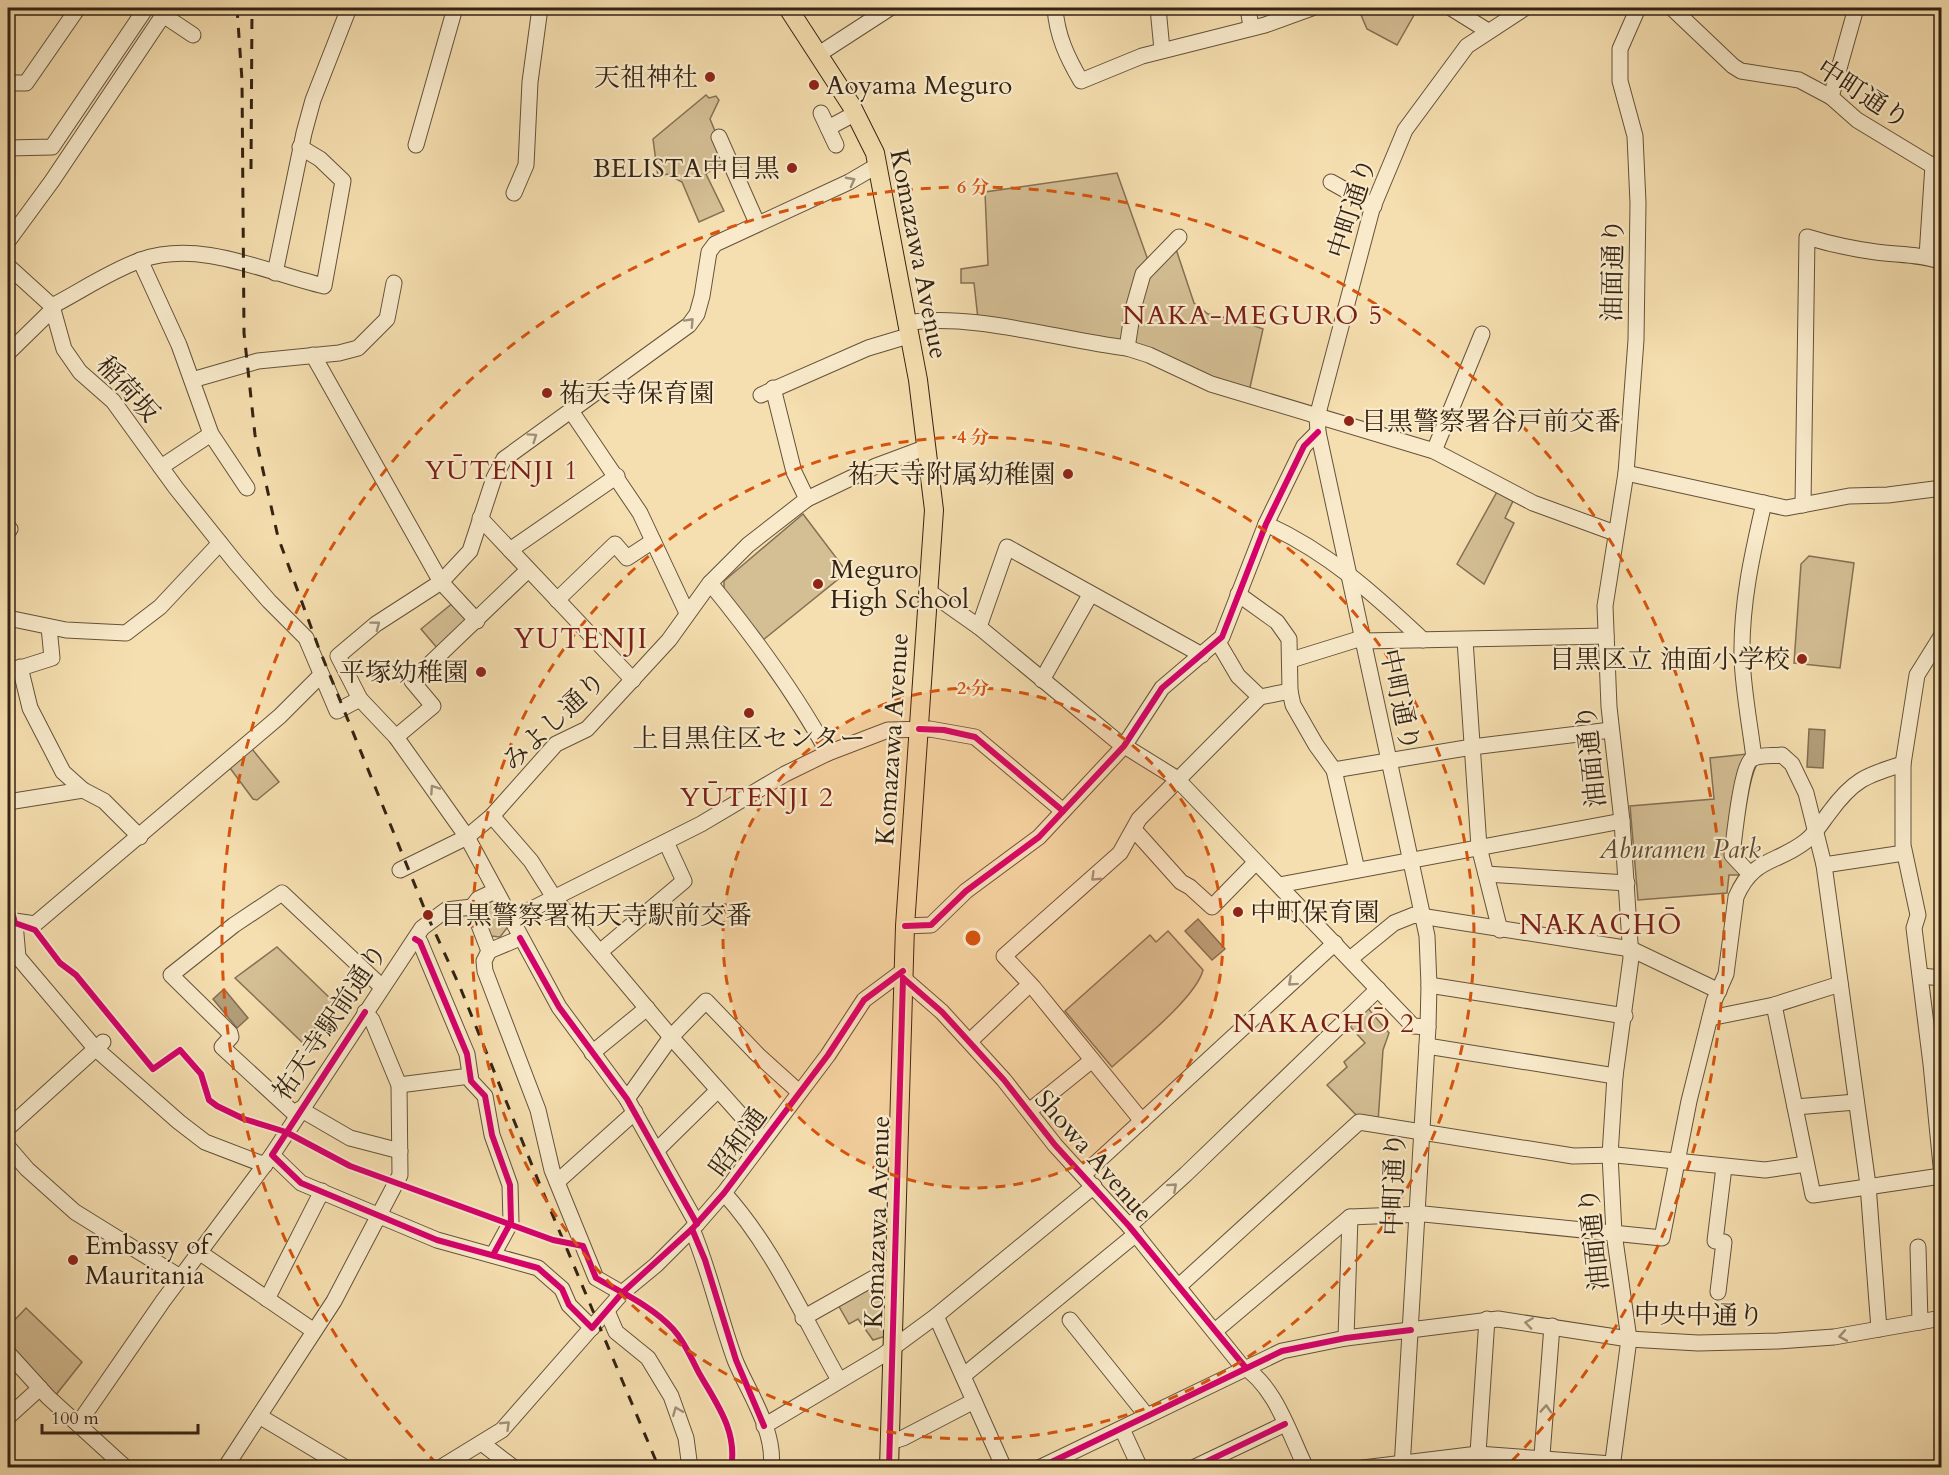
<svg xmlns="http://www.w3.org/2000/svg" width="1949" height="1475" font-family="Cardo,'Noto Serif JP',serif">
<rect width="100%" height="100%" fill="#f5deaf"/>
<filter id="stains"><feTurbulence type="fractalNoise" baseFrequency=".00333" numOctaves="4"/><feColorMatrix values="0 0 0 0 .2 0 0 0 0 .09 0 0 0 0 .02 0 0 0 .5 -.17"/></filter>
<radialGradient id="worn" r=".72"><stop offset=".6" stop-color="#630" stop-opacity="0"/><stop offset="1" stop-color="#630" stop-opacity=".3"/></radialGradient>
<g fill="#d4be94" stroke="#847054" stroke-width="1.5">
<polygon points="1358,8 1418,8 1397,45 1367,29"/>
<polygon points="706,95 709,98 716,96 719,100 710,119 727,160 706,174 724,211 699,222 682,182 667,174 658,177 653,139"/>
<polygon points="1117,173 1149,263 1124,341 978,319 974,283 961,283 961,269 988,265 985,192"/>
<polygon points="1175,246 1194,303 1208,314 1241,321 1263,329 1249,392 1135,347 1136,308 1147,276"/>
<polygon points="1498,490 1514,499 1505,518 1514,523 1484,584 1457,564"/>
<polygon points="803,514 847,572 763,640 724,590 724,581"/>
<polygon points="1809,556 1854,563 1840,668 1794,663 1801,564"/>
<polygon points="454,602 471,620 438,649 421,629"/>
<polygon points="252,749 279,782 257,800 253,799 230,768"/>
<polygon points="1747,754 1727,847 1740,869 1740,875 1729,875 1727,893 1638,900 1630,806 1714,799 1710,758"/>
<polygon points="488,901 495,903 507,928 500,937 491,936 479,909"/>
<path d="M1168,931L1203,970C1196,998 1135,1046 1112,1067L1065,1011L1150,935L1156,942Z"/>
<polygon points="277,947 333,1001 304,1044 235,978"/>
<polygon points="1366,1006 1389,1033 1383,1050 1378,1122 1361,1120 1327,1085 1347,1067 1344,1062 1365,1043 1347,1023"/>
<polygon points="888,1273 886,1336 873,1340 858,1319 849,1324 837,1303"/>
<polygon points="26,1308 82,1362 55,1396 8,1344 8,1327"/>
</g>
<g fill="#b39e7a" stroke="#806d51" stroke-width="1.5">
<polygon points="1809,729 1825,730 1823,768 1807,767"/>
<polygon points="1198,919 1225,949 1212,960 1185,931"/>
<polygon points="224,989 248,1018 237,1028 213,999"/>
</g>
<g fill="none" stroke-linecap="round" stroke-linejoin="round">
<g stroke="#64523a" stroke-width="17">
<g id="minor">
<path d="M1055,8C1057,36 1067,57 1081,81L1142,56L1265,25L1312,8"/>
<polyline points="1158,8 1162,50"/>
<polyline points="1248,8 1251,27"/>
<polyline points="1451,8 1488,31"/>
<polyline points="1672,8 1733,66 1741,71 1799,80 1831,97 1857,120 1928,163 1942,168"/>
<polyline points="163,15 193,35"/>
<polyline points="819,54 890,8"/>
<polyline points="8,83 26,83 78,8"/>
<polyline points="1831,97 1856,8"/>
<polyline points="821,113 828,128"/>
<polyline points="719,137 757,223"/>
<polyline points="416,145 455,8"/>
<polyline points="836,145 828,128 856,113"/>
<polyline points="8,148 52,147 146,8"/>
<polyline points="1331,182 1374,206"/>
<polyline points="514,193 526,165 530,82 540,8"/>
<polyline points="8,241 52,181 168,8"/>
<polyline points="1927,256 1933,165"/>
<polyline points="140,260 179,345 211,434 247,488"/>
<polyline points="8,266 52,306 64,349 80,372 113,401 176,488 236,563 269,601 306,638 337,711 360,699"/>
<polyline points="275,273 304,133 313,100 349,8"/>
<path d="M52,306C81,291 110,271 141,260C201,239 267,273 324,286L343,181L320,159L300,147"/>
<path d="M906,323C972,312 1059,340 1127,348L1149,355L1211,384L1434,451L1533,503L1615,533"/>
<polyline points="1127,348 1133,309 1143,274 1179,237"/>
<polyline points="8,353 53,309"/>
<polyline points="313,355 441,582 477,621"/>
<polyline points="192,380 258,361 339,353 358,348 387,319 394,283"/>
<polyline points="773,388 794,472 807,499"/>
<polyline points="761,395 868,348 908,336"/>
<polyline points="571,411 640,513 687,613"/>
<polyline points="1434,451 1482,334"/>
<polyline points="161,467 211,434"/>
<polyline points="1626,473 1786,508 1849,496 1888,495 1942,488"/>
<path d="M1803,505L1807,237C1830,244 1853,249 1876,252C1898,255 1921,254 1942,262"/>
<polyline points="480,518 633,680"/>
<path d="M1266,524C1328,552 1374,594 1423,640"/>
<polyline points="8,530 10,529"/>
<polyline points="510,550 617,476"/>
<path d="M710,583C754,637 795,692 828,753"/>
<polyline points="928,591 979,627 1118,742 1176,778 1413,1026 1428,1027"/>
<polyline points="1238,594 1277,622 1289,639 1290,691 1293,705 1316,745 1334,770 1357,870"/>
<polyline points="557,600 615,544 627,558 653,541"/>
<polyline points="8,618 66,630 126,633 160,607 220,543"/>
<polyline points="979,627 1007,547 1202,655"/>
<polyline points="1942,635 1917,675 1903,764 1903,845 1918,915 1914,928 1931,1064 1942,1176"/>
<polyline points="1465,640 1479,847 1500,930"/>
<polyline points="1363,641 1606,636"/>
<polyline points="1218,642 1238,676 1260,697"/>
<polyline points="1291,660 1362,638"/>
<polyline points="20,667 30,708 63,772 83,790 104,801 140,837"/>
<polyline points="8,672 52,658 49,627"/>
<polyline points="1042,680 1090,595"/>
<polyline points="396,737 433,706 412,681 528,570"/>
<path d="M1754,758C1750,725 1743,690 1742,657C1741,604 1752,555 1764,503"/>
<polyline points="1334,770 1472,747 1611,730"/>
<polyline points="8,802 83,790"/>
<polyline points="492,816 531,861 555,899 671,1037 763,1140"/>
<polyline points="1132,833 1138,834 1181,882 1190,887 1212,907 1256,862"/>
<polyline points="1824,865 1904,853"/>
<polyline points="400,870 467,837 492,816 556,744 587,729 669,640 710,583 748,545 807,499 876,466 927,447"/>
<path d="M1749,873L1732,855C1734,840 1741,764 1753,758C1760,755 1773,756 1782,755L1792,764L1806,793L1824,865L1868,1185L1879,1329"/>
<polyline points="1486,874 1627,883"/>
<polyline points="1279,885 1622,821"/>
<polyline points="495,891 478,899 472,907 489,951 520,938"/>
<polyline points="8,920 35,924 280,716 321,675"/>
<polyline points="510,920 701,824 785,774 828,753 888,730 930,729 975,737 1063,811"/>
<polyline points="15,923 18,957 95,1048 179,1122 205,1142 265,1165"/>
<polyline points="905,926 931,925 966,891 1039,837 1124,746 1162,688 1222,637 1266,524 1304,446 1318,432"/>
<polyline points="415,939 420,942 467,1054 471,1081 485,1096 492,1135 510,1185 511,1222 493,1255"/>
<polyline points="489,951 484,961 485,971 538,1110 552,1170 596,1278 622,1293"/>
<polyline points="601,951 684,881 666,842"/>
<polyline points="1350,959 1394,923 1414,915 1631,949 1719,991"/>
<polyline points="1921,976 1942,978"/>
<path d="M903,978L942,1012L1004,1080L1055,1145L1129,1226L1241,1365C1275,1385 1289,1433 1306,1468"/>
<polyline points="1429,985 1625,1016"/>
<polyline points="1774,1005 1813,1195 1941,1176"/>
<polyline points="1710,1018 1774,1005 1840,984"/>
<polyline points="970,1041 1029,985"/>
<polyline points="1427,1046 1615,1076"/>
<polyline points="592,1053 647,1008"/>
<polyline points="399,1085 470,1076"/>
<polyline points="627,1099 671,1037 706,1001 758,1055 799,1092"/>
<polyline points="1795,1107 1856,1102"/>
<polyline points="300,1109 350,1138 400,1151"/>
<polyline points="1029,1111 1091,1061"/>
<polyline points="296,1115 222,1047 231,1037 230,1033 171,975 234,925 282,893 382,987"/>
<polyline points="1142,1121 1033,987 1004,956 1120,853 1139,819 1260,697 1290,691"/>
<polyline points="8,1128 103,1042"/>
<polyline points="8,1147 27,1169 75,1212 180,1277"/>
<polyline points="657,1150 717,1091"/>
<polyline points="272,1155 301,1183 437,1240 538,1268 562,1289 569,1305 592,1328"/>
<polyline points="1083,1175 1335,943"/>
<polyline points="557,1182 635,1112"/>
<path d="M724,1193C773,1247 803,1317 839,1380"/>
<polyline points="697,1224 627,1099 559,1007 467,837 396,737 360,699 338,656 376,624 441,582 470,551 494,478 504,459 689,325 697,314 702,296 709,252 715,244 849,182 878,165"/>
<polyline points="1129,1226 1186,1174 1378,989"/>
<path d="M692,1229C710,1272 719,1316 735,1360C748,1392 776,1431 771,1468"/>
<polyline points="1715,1241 1724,1167"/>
<polyline points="1918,1247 1920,1322"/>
<polyline points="199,1252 314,1331"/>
<polyline points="1178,1287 1359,1122 1573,1156 1616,1155 1765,1170 1806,1164"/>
<polyline points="1718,1292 1724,1242"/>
<polyline points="267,1299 322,1191"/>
<polyline points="607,1311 616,1332 648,1358 671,1396 686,1438 690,1468"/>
<polyline points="936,1316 1004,1468"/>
<polyline points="803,1318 895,1266"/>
<polyline points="1070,1320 1147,1416"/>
<path d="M1215,1331L1350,1217L1424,1214L1662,1238L1689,1101L1714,1001L1726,974L1736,897C1753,857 1777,864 1806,841C1815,834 1822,822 1829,813C1853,780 1866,775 1903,764"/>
<polyline points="1346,1338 1350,1217"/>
<polyline points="8,1353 48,1397 126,1468"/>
<polyline points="963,1376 1136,1234"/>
<polyline points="259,1416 346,1468"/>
<polyline points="8,1417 40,1388"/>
<polyline points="78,1424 163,1301 272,1155 422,928 446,910 472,907"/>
<polyline points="764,1426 883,1355 936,1316 1094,1186"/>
<polyline points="1122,1429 1140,1468"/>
<polyline points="890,1442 903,1438 974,1401"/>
<polyline points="483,1444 514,1468"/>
<polyline points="225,1468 334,1301 400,1175 399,1085 372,1020 365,1012"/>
<polyline points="440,1468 502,1430 622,1293 656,1265 697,1224 724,1193 828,1055 864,1000 903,971"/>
<polyline points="1039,1468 1282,1351 1346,1338 1498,1319 1629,1339 1698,1343 1778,1341 1834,1337 1942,1318"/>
<polyline points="1193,1468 1285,1424"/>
<polyline points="1363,1468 1478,1454 1612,1464"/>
<polyline points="1402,1468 1428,1027 1429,985 1427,936 1318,432 1317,417 1372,209 1405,130 1467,46 1525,8"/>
<polyline points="1477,1468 1487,1319"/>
<polyline points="1541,1468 1552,1326"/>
<polyline points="1612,1468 1629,1339 1614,1233 1610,1155 1615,1076 1631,958 1622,821 1609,707 1605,606 1626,473 1636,340 1638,203 1635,136 1620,81 1620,49 1638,8"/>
</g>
</g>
<g stroke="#342313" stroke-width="20">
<polyline id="major" points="788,8 851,105 875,153 918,380 934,510 905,926 889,1468"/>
</g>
<use href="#minor" stroke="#f8eacb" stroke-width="15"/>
<use href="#major" stroke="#f5deaf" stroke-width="18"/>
<g stroke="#342313" stroke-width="3" stroke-dasharray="10 10" stroke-linecap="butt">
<polyline points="237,8 242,80 244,333 255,435 278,537 318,646 427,915 460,987 540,1185 659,1468"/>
<polyline points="251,169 252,8"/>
</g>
<g stroke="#f8eacb" stroke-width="10">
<g id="cycleway">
<polyline points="919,729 944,730 975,737 1063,811"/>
<path d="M8,897L15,923L35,930L60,963L76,975L153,1069L180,1050L201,1074L209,1100L217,1106L244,1119L286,1132L350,1166L553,1240L583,1246L596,1278C622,1293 652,1306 673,1329C685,1342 691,1358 699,1373C716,1403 738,1431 731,1468"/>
<polyline points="905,926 931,925 966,891 1039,837 1124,746 1162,688 1222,637 1266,524 1304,446 1318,432"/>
<polyline points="520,938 559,1007 627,1099 697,1224"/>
<polyline points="415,939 420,942 467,1054 471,1081 485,1096 492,1135 510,1185 511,1222 493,1255"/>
<polyline points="903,978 942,1012 1004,1080 1055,1145 1129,1226 1246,1368"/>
<polyline points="365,1012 272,1155 301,1183 437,1240 538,1268 562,1289 569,1305 592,1328 622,1293 692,1229 724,1193 828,1055 864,1000 903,971"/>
<polyline points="692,1229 705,1260 736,1360 764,1426"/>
<polyline points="889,1468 903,978"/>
<polyline points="1039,1468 1282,1351 1346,1338 1411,1330"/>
<polyline points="1193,1468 1285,1424"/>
</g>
</g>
<use href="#cycleway" stroke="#d6006c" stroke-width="6"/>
</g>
<defs><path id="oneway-chevron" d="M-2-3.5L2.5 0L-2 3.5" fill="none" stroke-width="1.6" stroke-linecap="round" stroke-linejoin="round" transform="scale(1.5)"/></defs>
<g stroke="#a09078">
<use href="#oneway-chevron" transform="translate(851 181) rotate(-28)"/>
<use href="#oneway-chevron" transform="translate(690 322) rotate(-47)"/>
<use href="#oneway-chevron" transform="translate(533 437) rotate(-35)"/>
<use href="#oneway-chevron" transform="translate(376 625) rotate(-37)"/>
<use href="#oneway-chevron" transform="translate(434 789) rotate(-124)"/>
<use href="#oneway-chevron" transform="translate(1095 877) rotate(136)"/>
<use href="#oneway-chevron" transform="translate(1292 982) rotate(138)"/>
<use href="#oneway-chevron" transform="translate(1173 1187) rotate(-42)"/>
<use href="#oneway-chevron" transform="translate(1529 1323) rotate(-172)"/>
<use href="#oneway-chevron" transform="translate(1843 1336) rotate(170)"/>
<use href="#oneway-chevron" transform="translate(1546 1409) rotate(-86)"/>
<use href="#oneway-chevron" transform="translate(677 1411) rotate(-112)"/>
<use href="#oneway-chevron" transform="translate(506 1425) rotate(-44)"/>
</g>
<circle cx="973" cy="938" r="250" fill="#d6540d" fill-opacity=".12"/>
<g fill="none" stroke="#d6540d" stroke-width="3" stroke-dasharray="10 8">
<circle cx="973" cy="938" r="250"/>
<circle cx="973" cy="938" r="501"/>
<path d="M437 1464A751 751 0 1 1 1509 1464"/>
</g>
<g fill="#8f2418" stroke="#f8eacb" stroke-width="2">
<circle cx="710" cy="77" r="6"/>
<circle cx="814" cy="85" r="6"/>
<circle cx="792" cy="168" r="6"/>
<circle cx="547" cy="393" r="6"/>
<circle cx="1349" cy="421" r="6"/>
<circle cx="1068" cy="474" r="6"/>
<circle cx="818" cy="584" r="6"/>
<circle cx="1802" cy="659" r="6"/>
<circle cx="481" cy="672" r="6"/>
<circle cx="749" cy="713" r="6"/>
<circle cx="1238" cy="912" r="6"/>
<circle cx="428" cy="915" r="6"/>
<circle cx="73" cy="1260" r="6"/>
</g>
<g text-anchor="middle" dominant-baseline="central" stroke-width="4.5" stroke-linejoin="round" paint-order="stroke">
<g font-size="26" fill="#342313" stroke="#f8eacb" text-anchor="start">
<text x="698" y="77" text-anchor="end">天祖神社</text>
<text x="826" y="85">Aoyama Meguro</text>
<text x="780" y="168" text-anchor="end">BELISTA中目黒</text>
<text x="559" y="393">祐天寺保育園</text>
<text x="1361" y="421">目黒警察署谷戸前交番</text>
<text x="1056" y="474" text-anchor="end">祐天寺附属幼稚園</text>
<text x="830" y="569">Meguro<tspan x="830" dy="30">High School</tspan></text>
<text x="1790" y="659" text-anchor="end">目黒区立 油面小学校</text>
<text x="469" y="672" text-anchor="end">平塚幼稚園</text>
<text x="749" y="738" text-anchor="middle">上目黒住区センター</text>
<text x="1250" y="912">中町保育園</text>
<text x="440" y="915">目黒警察署祐天寺駅前交番</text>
<text x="85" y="1245">Embassy of<tspan x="85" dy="30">Mauritania</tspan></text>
</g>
<g font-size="26" fill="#342313" stroke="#f8eacb">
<text transform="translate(1863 94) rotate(33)">中町通り</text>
<text transform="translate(1352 208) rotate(-72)">中町通り</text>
<text transform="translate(919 254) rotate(79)">Komazawa Avenue</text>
<text transform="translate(1613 270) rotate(-89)">油面通り</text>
<text transform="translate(128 389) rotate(48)">稲荷坂</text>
<text transform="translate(1400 700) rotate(78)">中町通り</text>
<text transform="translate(554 721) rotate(-43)">みよし通り</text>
<text transform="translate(892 739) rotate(-86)">Komazawa Avenue</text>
<text transform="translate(1591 756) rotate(-96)">油面通り</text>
<text transform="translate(330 1022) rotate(-56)">祐天寺駅前通り</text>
<text transform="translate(738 1142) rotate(-54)">昭和通</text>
<text transform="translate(1094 1156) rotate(49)">Showa Avenue</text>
<text transform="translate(1394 1184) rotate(-88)">中町通り</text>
<text transform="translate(877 1222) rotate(-88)">Komazawa Avenue</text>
<text transform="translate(1594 1239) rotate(-96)">油面通り</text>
<text transform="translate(1699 1315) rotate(1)">中央中通り</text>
</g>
<g font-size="26" font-style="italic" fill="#5c4a33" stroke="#f8eacb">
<text x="1680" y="849">Aburamen Park</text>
</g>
<g font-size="27" letter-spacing="1.5" fill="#7a1f14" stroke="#f8eacb">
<text x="1253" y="315">NAKA-MEGURO 5</text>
<text x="502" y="470">YŪTENJI 1</text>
<text x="757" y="797">YŪTENJI 2</text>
<text x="1324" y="1023">NAKACHŌ 2</text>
</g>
<g font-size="28" letter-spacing="1.5" fill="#7a1f14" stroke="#f8eacb">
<text x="581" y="639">YUTENJI</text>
<text x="1601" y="925">NAKACHŌ</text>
</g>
</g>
<circle cx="973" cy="938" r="9" fill="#d6540d" stroke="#f8eacb" stroke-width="3"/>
<g font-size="18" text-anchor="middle" font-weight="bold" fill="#d6540d" stroke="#f8eacb" stroke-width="4.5" stroke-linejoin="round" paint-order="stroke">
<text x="973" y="193">6 分</text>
<text x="973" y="443">4 分</text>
<text x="973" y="694">2 分</text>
</g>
<rect width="1949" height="1475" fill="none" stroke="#f5deaf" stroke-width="30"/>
<rect x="9" y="9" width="1931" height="1457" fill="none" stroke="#342313" stroke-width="3"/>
<rect x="15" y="15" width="1919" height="1445" fill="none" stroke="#342313" stroke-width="1.5"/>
<path d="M42 1424v9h156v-9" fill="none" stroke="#342313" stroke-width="3"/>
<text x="51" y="1424" font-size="18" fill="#342313" stroke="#f8eacb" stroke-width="4.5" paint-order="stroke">100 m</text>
<rect width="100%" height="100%" filter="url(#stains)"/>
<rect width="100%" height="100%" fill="url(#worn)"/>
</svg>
